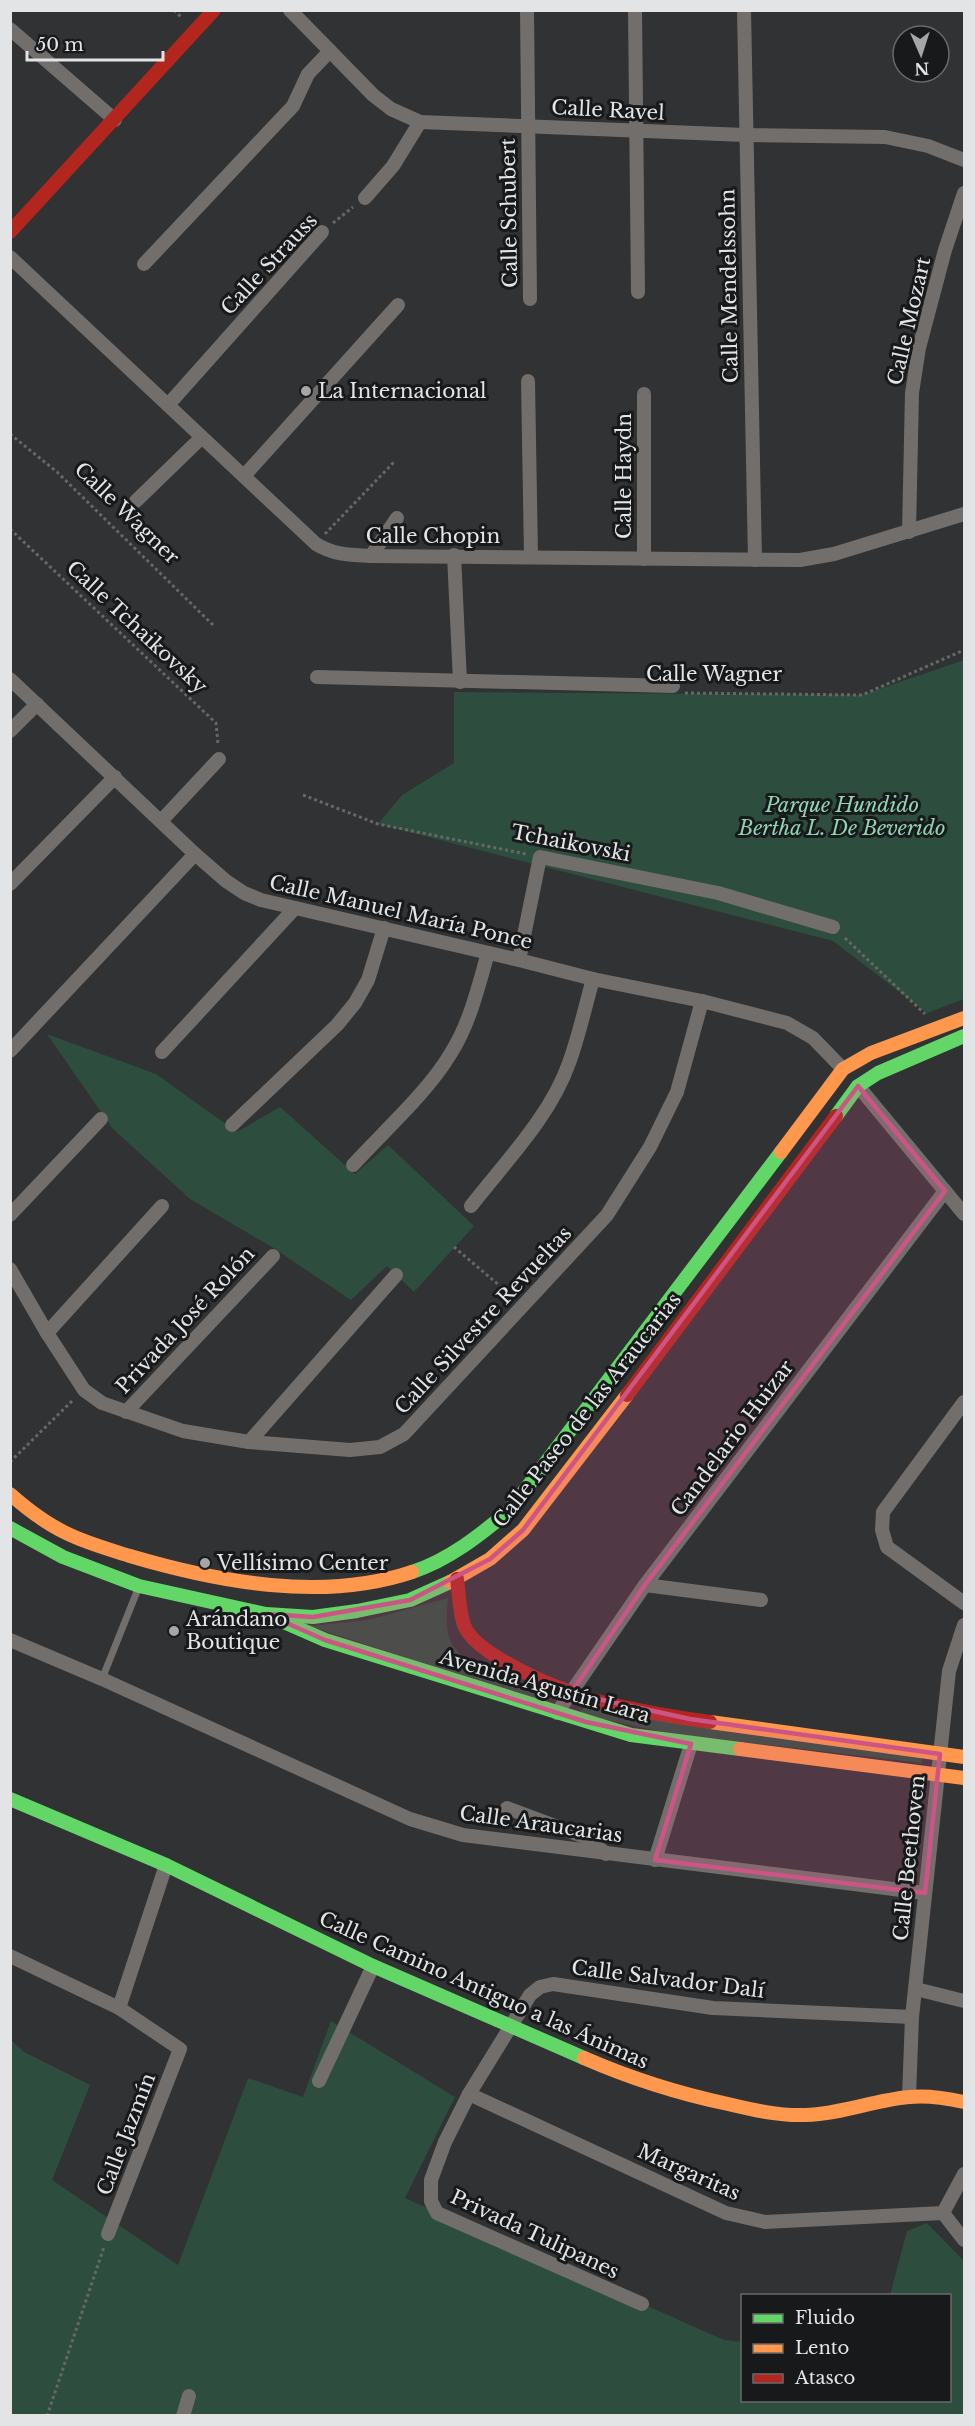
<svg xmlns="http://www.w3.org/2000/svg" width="975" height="2426" font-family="'Libre Baskerville',serif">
<rect width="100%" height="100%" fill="#313234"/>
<g fill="#2d4d3e">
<polygon points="964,660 964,999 927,1013 833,941 378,824 402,795 454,763 454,692 862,695"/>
<polygon points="47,1034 156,1074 237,1132 280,1107 355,1174 388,1145 474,1226 414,1292 387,1266 351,1300 272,1247 190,1199 112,1128"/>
<path d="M448,1598C447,1612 445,1627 450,1640C460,1668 522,1684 548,1694L544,1703L310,1626L368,1620Z"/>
<polygon points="586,1703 921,1750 922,1763 673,1734 579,1714"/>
<polygon points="331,2021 455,2097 405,2198 724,2340 742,2342 742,2400 950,2400 950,2296 890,2295 907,2231 927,2223 964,2261 964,2415 11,2415 10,2039 24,2052 90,2085 52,2180 178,2265 248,2078 303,2097"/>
</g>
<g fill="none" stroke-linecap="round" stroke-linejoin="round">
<g stroke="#686767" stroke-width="3" stroke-dasharray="3 3" stroke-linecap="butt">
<polyline points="174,10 181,17"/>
<polyline points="333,223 353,207"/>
<polyline points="10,434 57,472 213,625"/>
<polyline points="10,529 216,723 218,744"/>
<polyline points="325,534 394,462"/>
<polyline points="685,693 862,695 964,650"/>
<polyline points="303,795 378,824 526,854"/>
<polyline points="845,938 925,1014"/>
<polyline points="454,1247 513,1297"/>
<polyline points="10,1462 73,1400"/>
<polyline points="47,2416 104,2247"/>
</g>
<polyline stroke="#726e6c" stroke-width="7" points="102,1679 138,1589"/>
<g stroke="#726e6c" stroke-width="14">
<polyline points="290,10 373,95 391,109 420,122 745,135 885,137 928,146 964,160"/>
<polyline points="527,10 530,299"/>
<polyline points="635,10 638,292"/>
<polyline points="744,10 755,560"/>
<polyline points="10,29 115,120"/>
<polyline points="365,198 393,166 420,122"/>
<path d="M10,257L316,544C334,555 350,555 371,556L800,560L834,554L964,514"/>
<polyline points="144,264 293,106 308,74 330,51"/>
<polyline points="528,381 531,556"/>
<polyline points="168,405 322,232"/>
<polyline points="244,476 398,305"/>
<polyline points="136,501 201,438"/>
<polyline points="909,532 912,393 919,348 945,250 964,193"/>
<polyline points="454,555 460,682"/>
<polyline points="371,556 397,518"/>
<polyline points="644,559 644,394"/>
<polyline points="317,677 673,686"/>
<polyline points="10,679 195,854 226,881 244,893 261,900 519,960 593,979 702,1001 787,1023 813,1038 843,1069"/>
<polyline points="10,731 37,704"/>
<polyline points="162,820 219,759"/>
<polyline points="10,884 115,777"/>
<polyline points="519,960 540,857 718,893 833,927"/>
<polyline points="10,1051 195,854"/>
<polyline points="162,1052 295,908"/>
<polyline points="858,1086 964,1214"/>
<polyline points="232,1125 337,1025 355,1003 368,980 384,928"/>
<path d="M353,1165C384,1131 428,1092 451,1053C470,1023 478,987 488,953"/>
<path d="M471,1206C505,1162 550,1117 569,1063C579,1036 585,1007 593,979"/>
<polyline points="10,1215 101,1119"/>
<polyline points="10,1269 47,1333 84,1390 102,1403 183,1431 249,1442 350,1450 380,1447 404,1434 607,1215 650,1147 677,1092 702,1001"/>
<polyline points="47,1333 162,1206"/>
<polyline points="964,1402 883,1512 882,1530 887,1547 964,1603"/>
<polyline points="126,1412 273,1256"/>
<polyline points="249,1442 396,1275"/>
<polyline points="645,1585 761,1600"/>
<polyline points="10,1640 102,1679 410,1819 463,1835 925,1893"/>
<polyline points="557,1713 645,1585 945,1191"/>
<polyline points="507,1808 590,1839 606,1854"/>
<polyline points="655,1860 691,1744"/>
<polyline points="10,1956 119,2008 180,2049 108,2234"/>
<polyline points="916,1989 964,2001"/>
<polyline points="119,2008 166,1865"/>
<polyline points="319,2081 373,1966"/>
<polyline points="469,2094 726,2213 765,2222 943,2213"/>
<polyline points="909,2097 912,2017 949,1671 964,1625"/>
<polyline points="943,2213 964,2174"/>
<polyline points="943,2213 964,2240"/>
<polyline points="642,2304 437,2213 431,2201 431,2180 445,2142 469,2094 530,1995 540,1987 553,1984 713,2008 912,2017"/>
<polyline points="183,2416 189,2396"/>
</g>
<g stroke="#63d668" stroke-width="14">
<polyline points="836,1116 858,1086 878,1073 964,1036"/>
<polyline points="10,1528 63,1557 139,1586 266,1614 313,1617 357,1611 410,1600 450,1582"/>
<path d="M412,1572C449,1560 480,1535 509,1511L781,1152"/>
<polyline points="277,1619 325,1640 631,1735 740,1749"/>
<polyline points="10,1799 166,1865 373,1966 584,2058"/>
</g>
<g stroke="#ff974d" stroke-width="14">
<polyline points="781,1152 843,1069 871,1053 964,1018"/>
<path d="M10,1494C27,1509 45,1523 66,1533C86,1543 108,1549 130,1556C218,1582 323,1602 412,1572"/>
<polyline points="450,1582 490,1559 523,1530 627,1395"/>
<polyline points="710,1722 964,1757"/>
<polyline points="740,1749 964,1778"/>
<path d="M584,2058C632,2079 676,2093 728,2104C753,2110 779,2116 805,2115C842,2114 874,2100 909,2097C927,2095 946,2098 964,2102"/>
</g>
<g stroke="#b3261e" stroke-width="14">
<polyline points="10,232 214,10"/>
<polyline points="627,1395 836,1116"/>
<path d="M457,1579C459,1593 459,1611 464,1625C475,1656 566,1693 597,1701C634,1710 673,1717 710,1722"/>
</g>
</g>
<path fill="#cc5585" fill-opacity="0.2" stroke="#cc5585" stroke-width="4.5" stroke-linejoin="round" d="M858,1086L945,1191L645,1585L571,1693L690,1719L940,1754L925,1893L655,1860L691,1744L586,1722L325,1640L266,1614L313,1617L410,1600L490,1559L523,1530Z"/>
<g fill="#a5a6a8" stroke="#18191b" stroke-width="2">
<circle cx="306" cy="391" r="6"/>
<circle cx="205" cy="1563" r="6"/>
<circle cx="174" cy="1631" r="6"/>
</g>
<g text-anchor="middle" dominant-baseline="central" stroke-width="6" stroke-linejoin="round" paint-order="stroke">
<g font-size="20" fill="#e3e4e6" stroke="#18191b">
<text transform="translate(608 110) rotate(3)">Calle Ravel</text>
<text transform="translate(509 213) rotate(-91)">Calle Schubert</text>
<text transform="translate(269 264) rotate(-47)">Calle Strauss</text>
<text transform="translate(729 286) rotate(-91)">Calle Mendelssohn</text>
<text transform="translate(909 321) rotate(-77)">Calle Mozart</text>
<text transform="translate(624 476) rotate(-90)">Calle Haydn</text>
<text transform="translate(127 513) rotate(44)">Calle Wagner</text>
<text x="433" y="536">Calle Chopin</text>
<text transform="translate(137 627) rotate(43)">Calle Tchaikovsky</text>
<text x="714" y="674">Calle Wagner</text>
<text transform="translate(571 843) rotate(11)">Tchaikovski</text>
<text transform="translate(401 912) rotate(13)">Calle Manuel María Ponce</text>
<text transform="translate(185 1320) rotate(-47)">Privada José Rolón</text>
<text transform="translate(483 1320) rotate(-47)">Calle Silvestre Revueltas</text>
<text transform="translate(587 1410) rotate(-52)">Calle Paseo de las Araucarias</text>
<text transform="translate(732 1438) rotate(-53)">Candelario Huizar</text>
<text transform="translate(545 1686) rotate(16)">Avenida Agustín Lara</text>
<text transform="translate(541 1824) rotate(8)">Calle Araucarias</text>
<text transform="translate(909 1858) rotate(-84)">Calle Beethoven</text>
<text transform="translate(668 1979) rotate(7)">Calle Salvador Dalí</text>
<text transform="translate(484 1990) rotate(24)">Calle Camino Antiguo a las Ánimas</text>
<text transform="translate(126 2134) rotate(-69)">Calle Jazmín</text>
<text transform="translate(689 2172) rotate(24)">Margaritas</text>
<text transform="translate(535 2234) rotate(25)">Privada Tulipanes</text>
</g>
<g font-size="20" fill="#e3e4e6" stroke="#18191b" text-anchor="start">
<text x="318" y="391">La Internacional</text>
<text x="217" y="1563">Vellísimo Center</text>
<text x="186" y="1619">Arándano<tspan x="186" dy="23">Boutique</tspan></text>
</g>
<g font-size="20" font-style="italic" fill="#90d4b1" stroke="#18191b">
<text x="842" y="805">Parque Hundido<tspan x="842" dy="23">Bertha L. De Beverido</tspan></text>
</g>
</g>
<rect width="975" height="2426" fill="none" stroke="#e3e4e6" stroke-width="24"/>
<rect x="741" y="2294" width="210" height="108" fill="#18191b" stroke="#696a6c" stroke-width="1.5"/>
<rect x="753" y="2314" width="30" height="9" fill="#63d668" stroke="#696a6c" stroke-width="1.5"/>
<text x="795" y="2324" font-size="18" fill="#e3e4e6">Fluido</text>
<rect x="753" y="2344" width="30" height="9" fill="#ff974d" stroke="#696a6c" stroke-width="1.5"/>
<text x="795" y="2354" font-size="18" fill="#e3e4e6">Lento</text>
<rect x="753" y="2374" width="30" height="9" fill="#b3261e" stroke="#696a6c" stroke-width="1.5"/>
<text x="795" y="2384" font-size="18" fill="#e3e4e6">Atasco</text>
<g transform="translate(921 54) rotate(177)"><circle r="28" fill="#18191b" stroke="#696a6c" stroke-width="1.5"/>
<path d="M0-4.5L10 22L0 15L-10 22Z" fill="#a5a6a8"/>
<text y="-9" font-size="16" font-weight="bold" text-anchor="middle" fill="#e3e4e6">N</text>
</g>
<path d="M27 51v9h136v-9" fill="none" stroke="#e3e4e6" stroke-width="3"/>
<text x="36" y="51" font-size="18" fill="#e3e4e6" stroke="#18191b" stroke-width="4.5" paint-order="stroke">50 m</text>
</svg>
